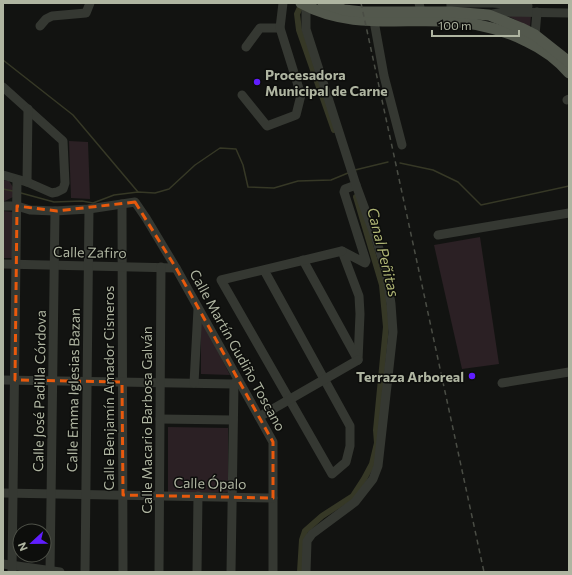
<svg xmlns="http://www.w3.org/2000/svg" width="572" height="575" font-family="Commissioner,sans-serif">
<rect width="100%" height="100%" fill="#121311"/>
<g fill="#2b2024">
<polygon points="506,15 531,16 530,27"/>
<polygon points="69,141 88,142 90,199 71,198"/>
<polygon points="3,180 9,181 13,187 13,197 3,202"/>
<polygon points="3,211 12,212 12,258 3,258"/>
<polygon points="480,237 499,364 462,369 434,245"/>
<polygon points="201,319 230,375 201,374"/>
<polygon points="168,427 228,428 228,492 168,492"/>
</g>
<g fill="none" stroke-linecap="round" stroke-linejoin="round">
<g stroke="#363826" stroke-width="1.5">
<polyline points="3,60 73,115 138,192"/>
<polyline points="400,163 433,170 458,182 481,205 569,186"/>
<polyline points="355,170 388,162"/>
<polyline points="3,189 13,191"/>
<polyline points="21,193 54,202 82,201 93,203 114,195 138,192 155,193 169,189 195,165 220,148 236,149 243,165 248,187 274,188 298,181 331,180 348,173"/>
</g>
<g stroke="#363826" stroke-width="6">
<polyline points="302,3 297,14 299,30 334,130"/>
<polyline points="300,572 302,540 305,531 322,516 353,496 364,479 372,464 377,443 376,430 386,327 382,285 356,197"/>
</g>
<g stroke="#353832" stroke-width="9">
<polyline points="419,3 421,12"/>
<polyline points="451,3 451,18"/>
<polyline points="451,3 493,3 528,6"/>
<polyline points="487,15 504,12 569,13"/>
<polyline points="374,21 384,76 402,145"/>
<polyline points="40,26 46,19 52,16 86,13 90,3"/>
<polyline points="535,35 537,12"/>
<polyline points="246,47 260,28 280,28"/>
<polyline points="3,87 63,141 65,183 63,189 57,192 52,193 27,182 3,175"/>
<polyline points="242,95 267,126 296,115 301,95 280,28 283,3"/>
<polyline points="567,100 569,99"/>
<polyline points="27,182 28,109"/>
<polyline points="356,185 345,189 344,192 366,261 365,263 342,251 359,296 360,314 358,360"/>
<polyline points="122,204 123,572"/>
<polyline points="3,206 17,206 30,210 55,211 89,209 135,202 146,218 176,268 273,442 273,572"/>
<polyline points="438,235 569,213"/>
<polyline points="303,260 358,360"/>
<polyline points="3,264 176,268"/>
<polyline points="264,270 350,426 350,446 346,462 332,474 221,280 342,251"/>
<polyline points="3,380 234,384"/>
<polyline points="194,383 198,309"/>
<polyline points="502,383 569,372"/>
<polyline points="259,417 358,360"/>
<polyline points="160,419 233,420"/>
<polyline points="3,493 273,498"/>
<polyline points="3,564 60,572"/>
<polyline points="12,572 17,180"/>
<polyline points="50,572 55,211"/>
<polyline points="85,572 89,209"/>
<polyline points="159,572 161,267"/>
<polyline points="197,572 198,496"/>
<polyline points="231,572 234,384 238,380"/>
<polyline points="306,572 307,541 312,534 355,502 373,479 378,466 393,332 391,304 386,271 376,239 356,185 306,29 306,6"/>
</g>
<g stroke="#53584d" stroke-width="11">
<path d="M301,3C346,28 395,19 444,21C473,22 500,28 526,41C541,48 558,60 569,73"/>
<polyline points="323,3 344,10 363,12 451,12 489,15 521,28 535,35 569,62"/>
</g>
<polyline stroke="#4a4d45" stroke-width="1.5" stroke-dasharray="5 4" stroke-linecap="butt" points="361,3 484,572"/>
</g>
<path fill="none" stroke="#e8590c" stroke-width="3" stroke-dasharray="8 5" stroke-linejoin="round" d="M135,202L176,268L273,442V498L123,495L122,382L15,380L17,206L57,211Z"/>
<g fill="#601dff" stroke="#0d0e0c" stroke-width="1.5">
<circle cx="257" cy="82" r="4"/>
<circle cx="472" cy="376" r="4"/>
</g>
<g text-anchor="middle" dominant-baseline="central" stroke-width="3" stroke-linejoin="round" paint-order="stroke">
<g font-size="14" font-weight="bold" fill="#afb5a1" stroke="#0d0e0c" text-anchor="start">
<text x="265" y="74">Procesadora<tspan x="265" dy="16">Municipal de Carne</tspan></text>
<text x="464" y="376" text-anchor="end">Terraza Arboreal</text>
</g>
<g font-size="14" fill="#afb5a1" stroke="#0d0e0c">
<text transform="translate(90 252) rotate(1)">Calle Zafiro</text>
<text transform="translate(238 350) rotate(61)">Calle Martín Gudiño Toscano</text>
<text transform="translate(108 388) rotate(-90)">Calle Benjamín Amador Cisneros</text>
<text transform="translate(73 390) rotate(-89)">Calle Emma Iglesias Bazan</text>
<text transform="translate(39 391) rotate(-89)">Calle José Padilla Córdova</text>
<text transform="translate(146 420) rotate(-90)">Calle Macario Barbosa Galván</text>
<text transform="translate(210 483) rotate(1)">Calle Ópalo</text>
</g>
<g font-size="15" font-style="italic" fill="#aeb474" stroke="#0d0e0c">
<text transform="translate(384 252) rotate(76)">Canal Peñitas</text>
</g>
</g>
<rect width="572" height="575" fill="none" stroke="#afb5a1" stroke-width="8"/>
<g transform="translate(32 543) rotate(248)"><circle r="19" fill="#0d0e0c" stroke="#4e5148"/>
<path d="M0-3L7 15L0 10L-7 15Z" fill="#601dff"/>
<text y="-6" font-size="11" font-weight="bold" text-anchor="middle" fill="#afb5a1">N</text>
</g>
<path d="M432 30v6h87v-6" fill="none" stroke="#afb5a1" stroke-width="2"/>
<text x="438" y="30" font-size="12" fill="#afb5a1" stroke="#0d0e0c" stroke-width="3" paint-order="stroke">100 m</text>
</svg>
